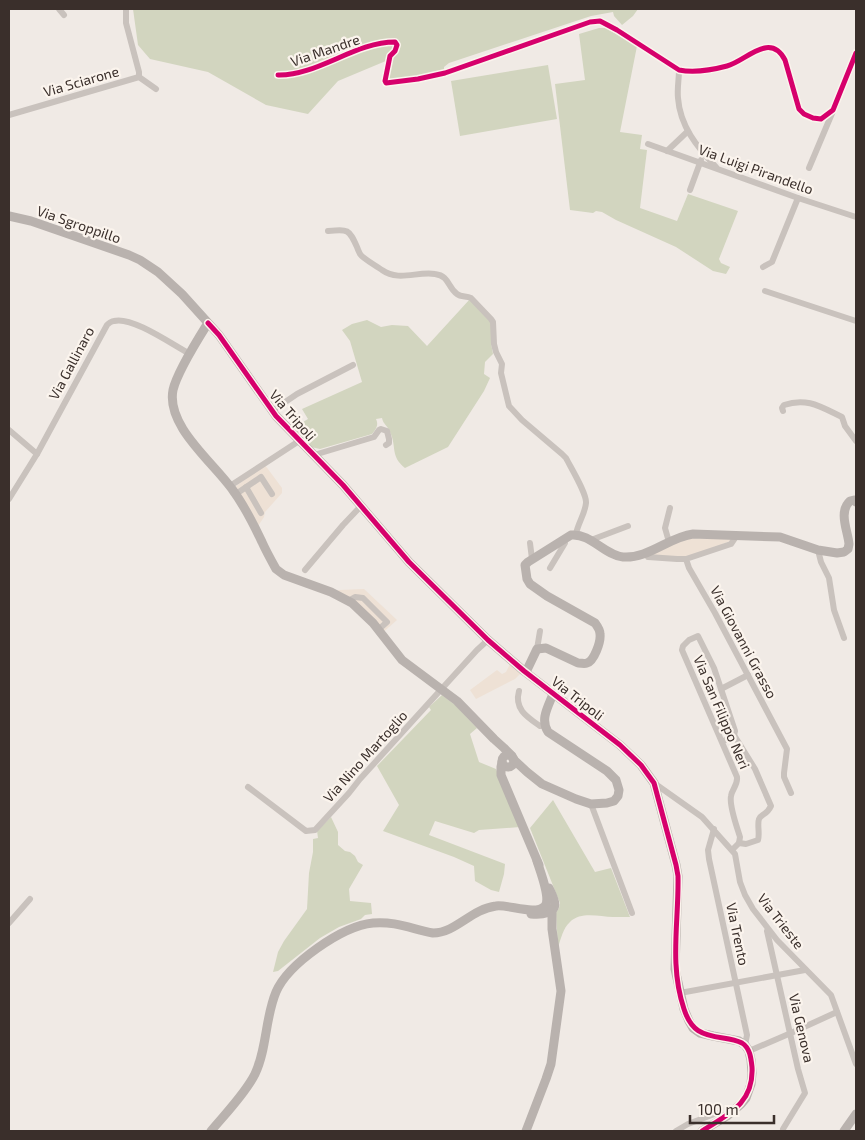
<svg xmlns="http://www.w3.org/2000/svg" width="865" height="1140" font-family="'Exo 2',sans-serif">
<rect width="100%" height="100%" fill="#f0eae5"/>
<g fill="#d2d5bf">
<polygon points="133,9 638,9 633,16 622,25 614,16 613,12 591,16 449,63 444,67 444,71 408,78 387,81 389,68 393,58 338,81 308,114 266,105 208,72 150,59 138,45"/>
<polygon points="599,28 606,28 637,46 620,132 642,135 640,149 647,150 640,208 677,221 688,194 738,211 719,259 721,263 730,267 726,274 713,271 676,247 616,220 602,212 596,211 593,213 570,210 555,84 585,80 579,34"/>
<polygon points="548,65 557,119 460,136 451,81"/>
<path d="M470,299L491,322V343L493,354L485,362L484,374L490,378L484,391L448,447L405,468C390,456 397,447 390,432C388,426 383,424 382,418L376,419C379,425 376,429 372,434L320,449L311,447L293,428L308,419L302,409L362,382L350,341L342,330L352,324L367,320L381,327L392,325L408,326L427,346Z"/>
<polygon points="442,695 455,705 477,728 470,734 479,762 496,769 520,827 479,830 474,833 435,821 429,835 505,864 504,874 499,892 491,890 475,881 474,866 454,857 383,831 399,805 377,766 431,710 429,707"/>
<path d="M553,800L595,872L611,868L630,917C624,917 619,917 613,917C600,917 581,911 570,922C563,928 561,939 558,947L556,913L559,908L560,903L530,828Z"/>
<polygon points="331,817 338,832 338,845 345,851 350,852 355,856 358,862 363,865 349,889 350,901 371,903 372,914 365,915 361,919 339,927 320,938 278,971 273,972 278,952 284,941 307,909 309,873 313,852 313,839 318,838 317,831"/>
</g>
<g fill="#eee1d5">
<polygon points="265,465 282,488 282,493 265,512 264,517 256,529 232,489"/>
<polygon points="679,538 735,539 694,556 648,557"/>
<polygon points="364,589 397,620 381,634 373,623 331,592 339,590"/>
<polygon points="510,664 521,673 515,679 476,699 470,690 497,670 502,674 506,672"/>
</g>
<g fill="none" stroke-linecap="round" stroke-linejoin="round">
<g stroke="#c9c2bd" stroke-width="6">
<polyline points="59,9 64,15"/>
<polyline points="126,9 126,23 139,72 139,77"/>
<path d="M679,70C679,79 677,89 678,98C680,126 697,147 716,167"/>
<path d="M278,75C317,76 355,42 395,42L397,45L395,51L390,56L385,81L386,83L418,79L445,73L590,22L600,21L617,30L679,70C694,73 712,70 727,66C746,61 770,31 785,60L799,109L804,114L813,118L821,119L833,110L856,53"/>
<polyline points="9,115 139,77 156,89"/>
<polyline points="648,144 798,198 856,217"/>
<polyline points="667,151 687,132"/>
<polyline points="809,168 833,111"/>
<polyline points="690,190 701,160"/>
<path d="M328,231C348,229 349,229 357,247C358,250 359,252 360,254C363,259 377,266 382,270C399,282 417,271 435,274C450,276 447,287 457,294C461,297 466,296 471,298L491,319L493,322L494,344L496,352L502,364L501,373L509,406L522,420L562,454L566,458C571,468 587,494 586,503C585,514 578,523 576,534"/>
<polyline points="763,267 772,262 798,198"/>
<polyline points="765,291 856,321"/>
<polyline points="272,411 297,394 353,365"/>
<path d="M783,411L782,408L784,405C807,397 821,407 842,417L845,426L856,441"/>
<polyline points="9,430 37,454"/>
<polyline points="314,455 374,437 379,430 381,429 387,431 389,439 389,443 386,445"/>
<polyline points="230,486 299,441"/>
<polyline points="246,487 261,513"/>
<polyline points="236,494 261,477 272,494"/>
<path d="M9,499L37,454L107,325C108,324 112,321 114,321C132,316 173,345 190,354"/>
<polyline points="737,535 731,544 686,559 689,568 715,613 787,749 784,773 784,777 791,793"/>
<polyline points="591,540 628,526"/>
<polyline points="669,542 665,528 670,508"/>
<polyline points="530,543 532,559"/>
<polyline points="818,550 821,562 829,578 834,610 844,638"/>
<polyline points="648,557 677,559 686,559"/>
<polyline points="550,568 565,543 563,539"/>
<polyline points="305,570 343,525 361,506"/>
<polyline points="348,601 355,597 363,598 387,622 378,630"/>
<polyline points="537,649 540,631"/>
<polyline points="721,689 748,675"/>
<path d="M519,691C514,709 527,717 540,726L545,725"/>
<path d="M734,735L755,769L771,806C767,815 761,814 759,819C757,824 760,834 758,840L746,844L739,843"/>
<path d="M722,742L734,735L735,731L714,668L698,636L689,640L683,646L682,650L737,777C738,785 732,789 731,796C729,806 737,827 740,837L739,843L732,850"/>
<polyline points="654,783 702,817 735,854 740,882 745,895 753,909 777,940 831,995 856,1064"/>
<polyline points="248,787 306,831 315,830 349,793 360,779 427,705 477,650 488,640"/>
<polyline points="591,804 632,913"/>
<polyline points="714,829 708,850 709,859 747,1035 745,1045"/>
<polyline points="9,923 30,899"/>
<polyline points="767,931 798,1069 805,1093 783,1129"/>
<polyline points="680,993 805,970"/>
<polyline points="749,1051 791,1033 837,1012"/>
<polyline points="676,1131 688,1124 717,1113 727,1116"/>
</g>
<g stroke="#b9b2ae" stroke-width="9">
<polyline points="9,216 31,221 129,255 140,260 158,272 182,294 219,335 276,416 343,485 409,562 488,640 524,671 620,745 641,765 654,783 676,865 678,876 675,969 684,1009 689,1021 693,1028 700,1033 713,1036 739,1041 745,1045 749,1051 751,1060 752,1073 751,1084 746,1098 741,1104 727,1116 702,1131"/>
<path d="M208,323C198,339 177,372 173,390C166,426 213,462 232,489C244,505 253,523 262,542C266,551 271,560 276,569L284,575L331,592L352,603L373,623L402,660L457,701L494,739L504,748L512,756"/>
<path d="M526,672L537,649L546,648L578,663C582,663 584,664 587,663C594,661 601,642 600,634C600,630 598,627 595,623L547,596L530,584L527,579L525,565L528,562L571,535C591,533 604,555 623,557C648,559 669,537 693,534L780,537L818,550L837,553L844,552L848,549L849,544C848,531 838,512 850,501L854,500L856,502"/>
<circle cx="508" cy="761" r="6"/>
<path d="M513,759L527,772L542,784L576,799L591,804L607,803L614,801L618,796L619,790L616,780L607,771L548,732C540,719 548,707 553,694"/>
<polyline points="502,762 501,767 501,775 539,865"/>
<path d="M531,914C540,915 559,914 554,900C553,896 551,892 549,888"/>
<path d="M211,1131C225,1114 245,1094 255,1074C267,1049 265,1018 276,992C288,964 342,926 373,923C395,921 412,929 433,933C456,933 471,909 496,906C508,904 536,916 545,906C551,898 540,871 537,861"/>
<polyline points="526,1131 546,1079 551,1064 561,991 552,929 552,910"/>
<polyline points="844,1131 856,1114"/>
</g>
<g stroke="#fbf4ed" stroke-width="8">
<g id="cycleway">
<path d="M278,75C317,76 355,42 395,42L397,45L395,51L390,56L385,81L386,83L418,79L445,73L590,22L600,21L617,30L679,70C694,73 712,70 727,66C746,61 770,31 785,60L799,109L804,114L813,118L821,119L833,110L856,53"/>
<path d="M208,323L219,335L276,416L343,485L409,562L488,640L524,671L620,745L641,765L654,783L676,865L678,876C679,921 669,965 684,1009C691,1031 702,1035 723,1038C730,1039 736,1040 742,1043C750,1048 751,1058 752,1067C754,1103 729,1114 702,1131"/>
</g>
</g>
<use href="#cycleway" stroke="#d6006c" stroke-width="5"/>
</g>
<g text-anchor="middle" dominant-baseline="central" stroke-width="4.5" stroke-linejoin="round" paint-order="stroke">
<g font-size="14" fill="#3a2f2b" stroke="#fbf4ed">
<text transform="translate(325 50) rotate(-19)">Via Mandre</text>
<text transform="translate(81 81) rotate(-16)">Via Sciarone</text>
<text transform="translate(756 169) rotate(20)">Via Luigi Pirandello</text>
<text transform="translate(79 224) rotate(19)">Via Sgroppillo</text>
<text transform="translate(71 363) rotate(-62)">Via Gallinaro</text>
<text transform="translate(293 415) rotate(49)">Via Tripoli</text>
<text transform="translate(744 642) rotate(62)">Via Giovanni Grasso</text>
<text transform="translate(578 698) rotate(38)">Via Tripoli</text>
<text transform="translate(722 712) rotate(67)">Via San Filippo Neri</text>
<text transform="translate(365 756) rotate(-48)">Via Nino Martoglio</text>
<text transform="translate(781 921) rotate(52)">Via Trieste</text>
<text transform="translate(738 934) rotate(78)">Via Trento</text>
<text transform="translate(802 1028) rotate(77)">Via Genova</text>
</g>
</g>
<rect width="865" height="1140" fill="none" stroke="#3a2f2b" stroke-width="20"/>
<path d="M690 1115v8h84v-8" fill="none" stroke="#3a2f2b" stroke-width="2.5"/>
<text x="698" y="1115" font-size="15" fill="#3a2f2b" stroke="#fbf4ed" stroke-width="4" paint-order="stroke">100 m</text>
</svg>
